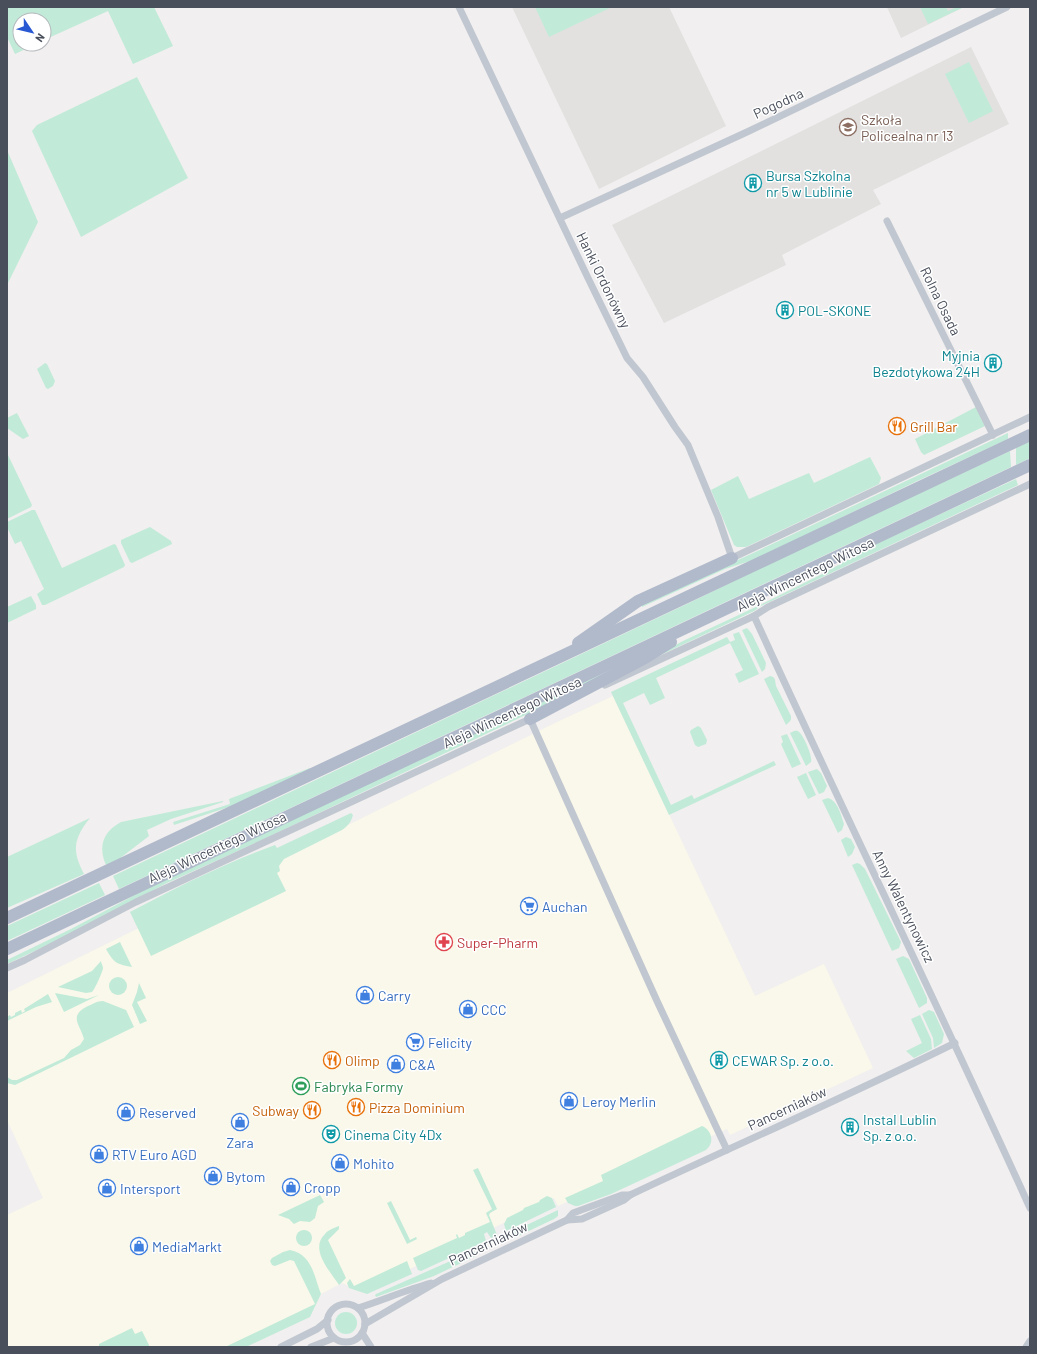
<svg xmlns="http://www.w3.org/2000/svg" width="1037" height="1354" font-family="Barlow,sans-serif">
<rect width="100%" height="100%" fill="#f1efef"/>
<polygon fill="#faf8ea" points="613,696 755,996 824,964 873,1068 730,1135 727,1129 558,1206 554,1198 363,1292 342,1283 321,1294 312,1313 239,1347 7,1347 7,1215 43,1198 7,1120 7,993 555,723"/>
<g fill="#e2e1e0">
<polygon points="512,7 669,7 726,126 599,189"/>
<polygon points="887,7 964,7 901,38"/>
<polygon points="971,47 1009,124 873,190 881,204 782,255 786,265 664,323 612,225"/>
</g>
<g fill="#c1ebd8">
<polygon points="7,7 154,7 173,46 133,64 108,11 44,40 44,20 20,20 20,44 36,44 15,54 7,37"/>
<polygon points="535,7 612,7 549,37"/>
<polygon points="920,7 946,7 948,11 957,7 964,7 928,24"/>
<polygon points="969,62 993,111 969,123 945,74"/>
<polygon points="137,77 188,178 81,237 32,131 37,125"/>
<polygon points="7,150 38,222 7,285"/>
<polygon points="45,363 47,364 55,381 53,386 48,389 46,388 37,369"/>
<polygon points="976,407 985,426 924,455 921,452 915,439"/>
<polygon points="17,413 29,436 23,439 7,428 7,418"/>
<polygon points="1008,433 1008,439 915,482 756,559 725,569 642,607 641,604 751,554"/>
<polygon points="1030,441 1030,458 1016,465 1016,448"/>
<polygon points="1010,451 1011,467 119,889 113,876 691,602 785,556"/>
<polygon points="7,453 32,505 31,507 7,519"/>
<polygon points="870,457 881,478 879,484 746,547 737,547 734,545 711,490 738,476 749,499 809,473 814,483"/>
<polygon points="1016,479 1018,485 761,606 754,611 646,662 645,661 685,640 758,606 824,573 876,544"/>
<polygon points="32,510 35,510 62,568 114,544 116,545 125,565 124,567 45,605 42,605 37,594 44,589 21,541 15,544 7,527 7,522"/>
<polygon points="150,527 171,541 172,544 132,563 130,562 121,543 121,540"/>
<polygon points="31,596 36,605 36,609 7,623 7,607"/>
<polygon points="747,628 752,634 766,663 765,669 762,672 742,630"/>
<polygon points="739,632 759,674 739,683 735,674 743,670 730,643 656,678 665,698 650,705 644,693 623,703 671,805 692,795 694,799 774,761 776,765 669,815 611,692 727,637 730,642 735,640 733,634"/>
<polygon points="642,655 570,694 249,846 167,883 71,934 7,964 7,960 71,929 165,879"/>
<path d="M770,676C776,677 775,681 776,686L791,716V720L786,725L764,679Z"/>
<polygon points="698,726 701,728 707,740 706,744 698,747 695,745 690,732 691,730"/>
<path d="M794,731C797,731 797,730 800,733C804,737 813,757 811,762L806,766L790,733Z"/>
<polygon points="787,734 801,764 792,768 781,744 783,742 781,736"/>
<polygon points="310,768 310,769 235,805 174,825 173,822 230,804 229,799"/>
<polygon points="817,769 821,773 827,786 824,792 819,794 808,772"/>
<polygon points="806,773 816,795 808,799 797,777"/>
<path d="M828,798C838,801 841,815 844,824L842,830L838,833L822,800Z"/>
<path d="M223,801V802L171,819L147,830L149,836L119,859L106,865C98,846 103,832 121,822Z"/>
<path d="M351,813L353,815C351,822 348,826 342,830L284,859L279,866L280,871L277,873L286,891L151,956L130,912C177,887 225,863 275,845L277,848Z"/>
<path d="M90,818C73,839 72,851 84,874L7,908V857Z"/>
<polygon points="846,837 851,839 855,847 852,854 848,857 841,840"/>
<polygon points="857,863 860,864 865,869 901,942 899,948 892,951 852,865"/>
<polygon points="99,883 105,895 7,941 7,926"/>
<path d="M120,942L132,967C116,964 114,963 106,949Z"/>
<polygon points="903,956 909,959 927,998 927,1003 919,1008 896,959"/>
<path d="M101,961C101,963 103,966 103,968C103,971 95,989 92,992L86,993L58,987L92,971Z"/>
<circle cx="118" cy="986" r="9"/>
<polygon points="139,983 146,998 137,1002 147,1021 140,1024 132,1005 137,992"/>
<polygon points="55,993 87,999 99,995 64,1012"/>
<polygon points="48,994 52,1002 36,1007 7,1021 7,1017 10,1015 11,1017 15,1015 15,1013 21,1010 22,1013 25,1011 24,1009"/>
<path d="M103,1001L126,1010L134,1027L15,1085L7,1083V1077L12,1080H17L64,1058L71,1050L80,1045L84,1039C80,1024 68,1016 88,1006C93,1004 97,1001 103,1001Z"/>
<polygon points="929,1010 934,1012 944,1034 942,1043 934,1048 933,1038 922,1014"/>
<polygon points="920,1015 931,1039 932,1049 914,1058 906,1051 922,1043 911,1019"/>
<path d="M702,1126C712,1130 715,1143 706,1150L611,1194L578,1206H575L568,1203L565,1198L603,1181L601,1175Z"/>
<polygon points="478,1168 497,1209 490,1213 489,1215 497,1235 491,1238 487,1232 484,1234 486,1241 421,1271 418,1270 413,1258 457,1238 456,1235 457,1234 459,1238 465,1235 465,1233 490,1222 486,1213 492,1209 473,1170"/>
<polygon points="320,1195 324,1202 318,1206 315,1218 310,1222 300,1221 294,1224 289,1219 278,1215"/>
<polygon points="547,1196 552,1198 556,1207 506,1231 504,1224 507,1218 523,1210 524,1208 539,1202 540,1200"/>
<polygon points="391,1201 410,1240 416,1237 417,1239 407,1244 387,1203"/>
<polygon points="558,1210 558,1216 554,1219 514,1238 512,1239 508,1234"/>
<path d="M339,1226V1229L328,1240L346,1278L339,1285C330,1271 309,1249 325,1234C328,1230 334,1228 339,1226Z"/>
<circle cx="304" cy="1238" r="8"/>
<path d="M290,1250C312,1254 314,1276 321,1294L310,1317L246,1347H225L315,1304L294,1261L290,1260L275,1266L272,1265L270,1261L272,1258L283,1252Z"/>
<polygon points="473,1251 476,1252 478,1255 434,1276 376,1297 375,1295 376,1294"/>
<polygon points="407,1261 412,1274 367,1294 349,1288 347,1283 350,1279 354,1286"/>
<circle cx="346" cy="1323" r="11"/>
<polygon points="132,1328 135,1334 142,1331 150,1347 99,1347 99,1344"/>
</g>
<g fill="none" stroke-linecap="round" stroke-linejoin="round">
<g stroke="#c1c7d0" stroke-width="7">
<polyline points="459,7 588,278 627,358 643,377 675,427 688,445 718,517 732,558 1030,417"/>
<polyline points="560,218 747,132 1007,7"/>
<polyline points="887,221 993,435"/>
<path d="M754,616C844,814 940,1009 1030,1208"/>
<polyline points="605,685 754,616 768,607 1030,484"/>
<polyline points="530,719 657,1001 727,1150"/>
<polyline points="7,968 25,960 136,902 532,718"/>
<polyline points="567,1220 573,1213 622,1195 630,1195"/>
<circle cx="346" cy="1323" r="19"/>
<path d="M358,1308C383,1300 406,1290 431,1283"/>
<path d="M365,1324L442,1279L567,1220L582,1219L624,1200L630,1195C738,1144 848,1096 955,1043"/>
<polyline points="362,1333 371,1347"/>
<polyline points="281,1347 317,1329 328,1320"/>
<polyline points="311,1347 334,1338"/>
<polyline points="1026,1347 1030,1341"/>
</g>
<g stroke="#b1bacb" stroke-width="12">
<polyline points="578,643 638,601 732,558"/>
<polyline points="530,719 645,658 671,642"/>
<polyline points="7,918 1030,435"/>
<polyline points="7,949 1030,465"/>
</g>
</g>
<defs>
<g id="university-ring" transform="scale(0.9)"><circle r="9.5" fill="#fff" stroke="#8d6e63" stroke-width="1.5"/><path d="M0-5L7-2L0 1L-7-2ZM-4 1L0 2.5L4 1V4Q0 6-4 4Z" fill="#8d6e63"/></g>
<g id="building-ring" transform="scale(0.9)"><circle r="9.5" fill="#fff" stroke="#0f9aa8" stroke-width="1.5"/><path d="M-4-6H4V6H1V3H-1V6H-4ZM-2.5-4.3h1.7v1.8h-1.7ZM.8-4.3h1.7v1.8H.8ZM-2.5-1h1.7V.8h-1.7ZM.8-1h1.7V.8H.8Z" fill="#0f9aa8"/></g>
<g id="restaurant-ring" transform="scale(0.9)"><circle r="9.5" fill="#fff" stroke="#e8710a" stroke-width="1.5"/><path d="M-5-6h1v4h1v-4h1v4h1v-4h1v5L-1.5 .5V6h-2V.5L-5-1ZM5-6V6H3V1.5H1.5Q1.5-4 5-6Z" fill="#e8710a"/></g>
<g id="supermarket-ring" transform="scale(0.9)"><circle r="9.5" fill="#fff" stroke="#3f7fe0" stroke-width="1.5"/><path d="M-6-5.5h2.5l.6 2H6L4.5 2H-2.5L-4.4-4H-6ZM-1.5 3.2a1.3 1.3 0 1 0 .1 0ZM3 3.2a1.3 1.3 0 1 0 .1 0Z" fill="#3f7fe0"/></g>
<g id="pharmacy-ring" transform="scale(0.9)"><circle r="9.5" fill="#fff" stroke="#e0444e" stroke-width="1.5"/><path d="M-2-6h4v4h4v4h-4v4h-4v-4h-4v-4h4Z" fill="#e0444e"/></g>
<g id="shop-ring" transform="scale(0.9)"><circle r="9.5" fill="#fff" stroke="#3f7fe0" stroke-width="1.5"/><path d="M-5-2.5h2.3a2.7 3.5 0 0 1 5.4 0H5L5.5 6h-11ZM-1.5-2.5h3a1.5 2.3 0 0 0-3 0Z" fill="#3f7fe0"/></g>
<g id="stadium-ring" transform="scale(0.9)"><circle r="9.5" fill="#fff" stroke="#2e9e5b" stroke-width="1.5"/><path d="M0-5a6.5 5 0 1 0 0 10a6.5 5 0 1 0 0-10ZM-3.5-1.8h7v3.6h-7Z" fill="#2e9e5b"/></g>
<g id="theatre-ring" transform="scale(0.9)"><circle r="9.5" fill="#fff" stroke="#0f9aa8" stroke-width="1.5"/><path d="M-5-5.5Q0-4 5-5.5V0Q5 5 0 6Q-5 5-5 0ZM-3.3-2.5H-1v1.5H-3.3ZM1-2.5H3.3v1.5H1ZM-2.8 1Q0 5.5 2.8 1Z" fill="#0f9aa8"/></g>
</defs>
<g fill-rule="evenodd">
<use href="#university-ring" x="848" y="127"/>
<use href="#building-ring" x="753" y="183"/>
<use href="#building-ring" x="785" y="310"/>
<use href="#building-ring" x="993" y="363"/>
<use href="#restaurant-ring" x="897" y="426"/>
<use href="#supermarket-ring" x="529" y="906"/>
<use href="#pharmacy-ring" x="444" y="942"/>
<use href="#shop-ring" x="365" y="995"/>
<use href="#shop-ring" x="468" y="1009"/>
<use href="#supermarket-ring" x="415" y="1042"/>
<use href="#restaurant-ring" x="332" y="1060"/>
<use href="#building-ring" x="719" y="1060"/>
<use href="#shop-ring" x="396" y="1064"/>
<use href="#stadium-ring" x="301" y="1086"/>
<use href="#shop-ring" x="569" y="1101"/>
<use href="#restaurant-ring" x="356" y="1107"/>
<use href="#restaurant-ring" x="312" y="1110"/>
<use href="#shop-ring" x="126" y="1112"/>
<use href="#shop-ring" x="240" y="1122"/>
<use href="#building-ring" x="850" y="1127"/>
<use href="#theatre-ring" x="331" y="1134"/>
<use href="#shop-ring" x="99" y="1154"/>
<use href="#shop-ring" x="340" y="1163"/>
<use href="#shop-ring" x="213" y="1176"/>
<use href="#shop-ring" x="291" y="1187"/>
<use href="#shop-ring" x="107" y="1188"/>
<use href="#shop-ring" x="139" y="1246"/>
</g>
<g text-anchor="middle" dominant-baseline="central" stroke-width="3" stroke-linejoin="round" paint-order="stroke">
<g font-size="14" fill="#494f5b" stroke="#fff">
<text transform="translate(778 103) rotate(-25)">Pogodna</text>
<text transform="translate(604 280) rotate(64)">Hanki Ordonówny</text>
<text transform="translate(941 301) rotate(64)">Rolna Osada</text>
<text transform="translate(805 574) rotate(-26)">Aleja Wincentego Witosa</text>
<text transform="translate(512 712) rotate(-25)">Aleja Wincentego Witosa</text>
<text transform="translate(217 847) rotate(-25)">Aleja Wincentego Witosa</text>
<text transform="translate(904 906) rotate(64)">Anny Walentynowicz</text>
<text transform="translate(787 1108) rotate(-25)">Pancerniaków</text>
<text transform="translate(488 1243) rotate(-25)">Pancerniaków</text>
</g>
<g font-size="14" fill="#785e54" stroke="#fff" text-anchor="start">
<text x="861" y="119">Szkoła<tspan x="861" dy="16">Policealna nr 13</tspan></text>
</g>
<g font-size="14" fill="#0d838f" stroke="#fff" text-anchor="start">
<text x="766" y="175">Bursa Szkolna<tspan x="766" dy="16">nr 5 w Lublinie</tspan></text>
<text x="798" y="310">POL-SKONE</text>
<text x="980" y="355" text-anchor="end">Myjnia<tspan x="980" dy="16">Bezdotykowa 24H</tspan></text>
<text x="732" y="1060">CEWAR Sp. z o.o.</text>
<text x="863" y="1119">Instal Lublin<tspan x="863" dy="16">Sp. z o.o.</tspan></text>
<text x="344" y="1134">Cinema City 4Dx</text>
</g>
<g font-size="14" fill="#c56008" stroke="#fff" text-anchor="start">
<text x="910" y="426">Grill Bar</text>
<text x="345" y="1060">Olimp</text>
<text x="369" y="1107">Pizza Dominium</text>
<text x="299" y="1110" text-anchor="end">Subway</text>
</g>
<g font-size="14" fill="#366cbe" stroke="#fff" text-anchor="start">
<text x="542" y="906">Auchan</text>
<text x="378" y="995">Carry</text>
<text x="481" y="1009">CCC</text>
<text x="428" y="1042">Felicity</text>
<text x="409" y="1064">C&amp;A</text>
<text x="582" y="1101">Leroy Merlin</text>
<text x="139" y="1112">Reserved</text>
<text x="240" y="1142" text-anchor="middle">Zara</text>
<text x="112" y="1154">RTV Euro AGD</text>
<text x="353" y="1163">Mohito</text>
<text x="226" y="1176">Bytom</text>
<text x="304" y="1187">Cropp</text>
<text x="120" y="1188">Intersport</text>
<text x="152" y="1246">MediaMarkt</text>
</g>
<g font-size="14" fill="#be3a42" stroke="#fff" text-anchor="start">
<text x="457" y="942">Super-Pharm</text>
</g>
<g font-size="14" fill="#27864d" stroke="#fff" text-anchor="start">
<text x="314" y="1086">Fabryka Formy</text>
</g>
</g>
<rect width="1037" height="1354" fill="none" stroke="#494f5b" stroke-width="16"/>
<g transform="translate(32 32) rotate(125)"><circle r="19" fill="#ffffff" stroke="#b6b9bd"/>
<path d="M0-3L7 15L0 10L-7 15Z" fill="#2959d2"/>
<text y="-6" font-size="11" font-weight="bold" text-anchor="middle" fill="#494f5b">N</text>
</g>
</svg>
